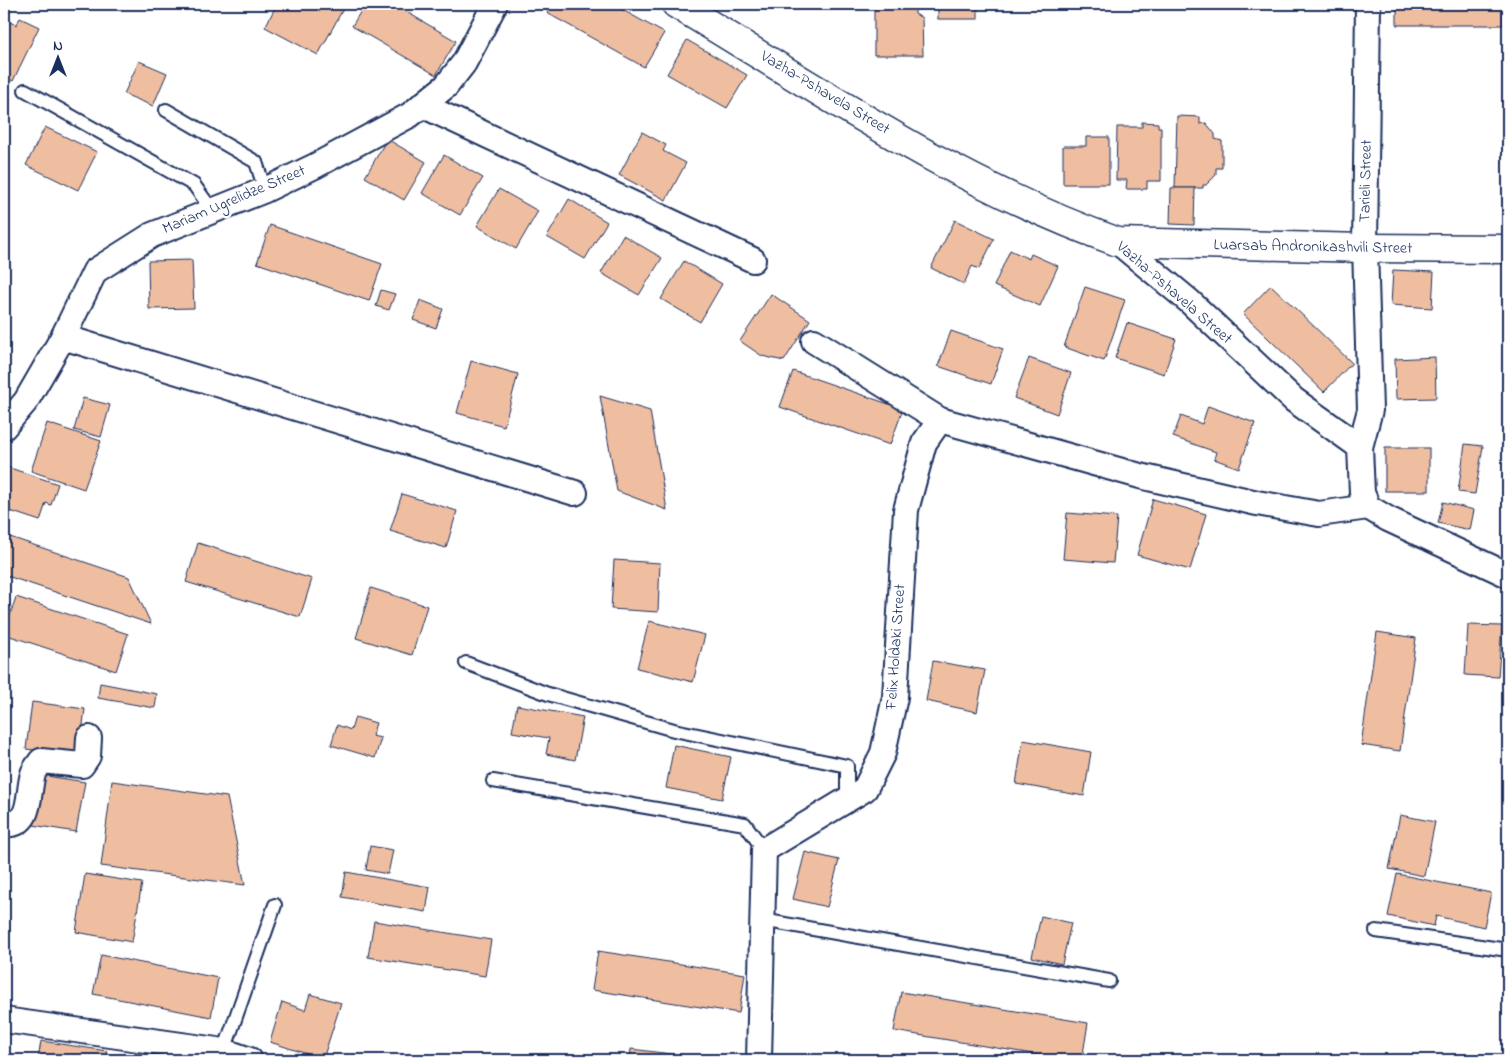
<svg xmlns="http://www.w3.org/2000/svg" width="1512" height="1064" font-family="'Indie Flower',sans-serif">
<rect width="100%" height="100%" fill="#fff"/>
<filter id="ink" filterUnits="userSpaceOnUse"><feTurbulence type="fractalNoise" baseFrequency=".02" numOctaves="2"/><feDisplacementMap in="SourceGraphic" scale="10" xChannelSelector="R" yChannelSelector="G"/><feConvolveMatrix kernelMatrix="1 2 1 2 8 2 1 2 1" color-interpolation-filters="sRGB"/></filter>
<g filter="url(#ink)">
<g fill="#efbea0" stroke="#1b2f5e">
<polygon points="277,4 333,4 343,9 318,55 265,27"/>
<polygon points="365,4 393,4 456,41 436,75 352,26"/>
<polygon points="552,4 612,4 664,33 644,67 547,13"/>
<polygon points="874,4 915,6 915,14 922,18 923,55 874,55"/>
<rect x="938" y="4" width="40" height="15"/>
<rect x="1397" y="4" width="106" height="21"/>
<polygon points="20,18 39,27 13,81 4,77 4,19 16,25"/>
<polygon points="687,40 747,75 727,108 667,74"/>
<polygon points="139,61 167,73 153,106 124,94"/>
<polygon points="1177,116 1200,117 1200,124 1206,123 1215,134 1215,139 1222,141 1222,168 1216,168 1216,175 1206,185 1203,185 1203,188 1175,188"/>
<polygon points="1142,122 1158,123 1158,127 1161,127 1161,181 1147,181 1147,189 1126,189 1127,180 1116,180 1117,127 1142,127"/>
<polygon points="45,127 97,152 78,190 26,165"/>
<polygon points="642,132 666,145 663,151 686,163 666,200 619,175"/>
<polygon points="1086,137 1109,137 1109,184 1063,184 1063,146 1086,146"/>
<polygon points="387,139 426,162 404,200 365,177"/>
<polygon points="444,155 483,178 460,215 422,193"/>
<polygon points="1171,188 1195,188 1194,225 1170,224"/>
<polygon points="499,189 538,211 516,249 477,226"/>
<polygon points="569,199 607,222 585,259 547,237"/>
<polygon points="955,220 994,239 979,269 972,266 964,284 931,268"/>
<polygon points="270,225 382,264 369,301 257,263"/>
<polygon points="623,235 662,258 639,295 601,273"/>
<polygon points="1010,250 1029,259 1031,254 1058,266 1040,306 994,286"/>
<polygon points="192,260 194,308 149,309 148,261"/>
<polygon points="684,261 722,284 700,322 661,299"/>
<polygon points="1393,270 1434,272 1432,308 1391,305"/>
<polygon points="1271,285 1352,363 1324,392 1243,314"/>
<polygon points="1085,287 1125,300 1104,361 1064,347"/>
<polygon points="381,290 395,294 389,310 376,306"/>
<polygon points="771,294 810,320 784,361 762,356 740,341"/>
<polygon points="420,300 443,309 436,328 413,320"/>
<polygon points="1127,323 1176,339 1164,374 1115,358"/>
<polygon points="951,331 1003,349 991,384 938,366"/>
<polygon points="1435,357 1436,398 1396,399 1395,359"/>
<polygon points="1029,358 1071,373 1057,414 1014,398"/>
<polygon points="471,361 518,374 504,426 457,413"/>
<polygon points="793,371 903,409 890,445 780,407"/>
<polygon points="600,396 650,411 667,510 617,491"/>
<polygon points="83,398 110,405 101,437 74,430"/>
<polygon points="1208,406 1255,423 1239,468 1214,459 1216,452 1173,437 1181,416 1202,424"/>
<polygon points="47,423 101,441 84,489 31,471"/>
<polygon points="1465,444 1483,446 1475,494 1458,492"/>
<rect x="1385" y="448" width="44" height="43"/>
<polygon points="4,466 58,484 51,505 46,503 40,521 4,509"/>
<polygon points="402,494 457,511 446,548 390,531"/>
<polygon points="1153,499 1206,514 1190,570 1137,555"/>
<polygon points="1443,502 1474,510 1470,530 1438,523"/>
<polygon points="1067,513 1117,517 1113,563 1063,559"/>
<polygon points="4,535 129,577 151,624 4,575"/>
<polygon points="198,543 312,579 300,617 186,582"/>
<polygon points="614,560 660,563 658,612 611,609"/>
<polygon points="371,588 427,606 412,655 356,638"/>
<polygon points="16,597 128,634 116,671 4,634"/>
<polygon points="649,621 705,635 693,682 637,668"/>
<polygon points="1468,625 1502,626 1498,677 1465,675"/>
<polygon points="1377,632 1416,638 1400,751 1361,745"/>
<polygon points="933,661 985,670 977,712 926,701"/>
<polygon points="100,683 157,694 155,708 98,698"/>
<polygon points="32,702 85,709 79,756 26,749"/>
<polygon points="517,705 583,717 575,760 546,754 549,738 512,732"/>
<polygon points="355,717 376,723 372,736 381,738 375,758 331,745 337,725 351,730"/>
<polygon points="1023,740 1091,752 1084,796 1016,784"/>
<polygon points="674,745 731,757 722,799 666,788"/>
<polygon points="41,775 85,782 76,832 33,825"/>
<polygon points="112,781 227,797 245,885 101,866"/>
<polygon points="1400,815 1435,822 1424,876 1389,869"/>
<polygon points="370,846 393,850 388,874 366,870"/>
<polygon points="805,852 839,860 827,907 793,899"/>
<polygon points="346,872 430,887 426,912 342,897"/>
<polygon points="85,874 142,883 132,942 76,932"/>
<polygon points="1397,874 1491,893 1484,927 1436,916 1434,926 1388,916"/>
<polygon points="1041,916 1071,923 1062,964 1032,957"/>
<polygon points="374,921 491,940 485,976 368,957"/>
<polygon points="598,951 745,974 739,1013 592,990"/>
<polygon points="101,955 218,978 211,1017 93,994"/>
<polygon points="901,992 1088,1023 1082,1060 1069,1060 894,1031"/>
<polygon points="310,994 341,1003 323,1059 270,1042 282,1002 305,1010"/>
<polygon points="41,1041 107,1051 105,1060 38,1060"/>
<polygon points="631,1049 720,1060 630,1060"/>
</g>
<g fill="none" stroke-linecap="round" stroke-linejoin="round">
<g stroke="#1b2f5e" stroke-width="16">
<g id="service">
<polyline points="25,90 194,185 212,210"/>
<polyline points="166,110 256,162 265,190"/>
<polyline points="466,663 548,694 674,730 847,766 847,799"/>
<polyline points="493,781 745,824 764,850"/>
<polyline points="762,920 1109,981"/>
<polyline points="1376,931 1508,950"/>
<polyline points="224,1051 275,905"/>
</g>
</g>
<g stroke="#1b2f5e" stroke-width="28">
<g id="minor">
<polyline points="422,105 753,260"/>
<polyline points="1118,242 1189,301 1294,400 1360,447 1362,493 1368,507 1388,519 1508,575"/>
<polyline points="63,337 575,493"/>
<polyline points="814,341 940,420 1140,476 1257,503 1319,514 1368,507"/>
<polyline points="4,427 26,401 63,337 95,271 152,235 265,190 315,166 410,115 446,86 464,63 495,4"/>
<polyline points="1360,447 1370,410 1365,248 1368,4"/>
<path d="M4,824C33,827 27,794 33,774C34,770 38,765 41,761L82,765L88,756L89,738"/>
<polyline points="4,1020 224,1051 250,1060"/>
<polyline points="759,1060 764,850 865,789 883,753 895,697 906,510 924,443 940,420"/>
</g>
</g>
<g stroke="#1b2f5e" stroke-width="31">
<path id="tertiary" d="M676,4C819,90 960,186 1118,242L1365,248L1508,249"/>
</g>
<use href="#service" stroke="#fff" stroke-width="12"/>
<use href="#minor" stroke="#fff" stroke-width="24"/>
<use href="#tertiary" stroke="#fff" stroke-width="28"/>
</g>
</g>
<g text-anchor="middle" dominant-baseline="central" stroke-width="5" stroke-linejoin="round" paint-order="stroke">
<g font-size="16" fill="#1b2f5e" stroke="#fff">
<text transform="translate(825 93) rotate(31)">Vazha-Pshavela Street</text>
<text transform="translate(1366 181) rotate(-89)">Tarieli Street</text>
<text transform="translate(234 200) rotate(-23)">Mariam Ugrelidze Street</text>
<text transform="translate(1313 247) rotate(1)">Luarsab Andronikashvili Street</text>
<text transform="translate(1174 293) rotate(41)">Vazha-Pshavela Street</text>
<text transform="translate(896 647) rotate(-86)">Felix Holdaki Street</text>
</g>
</g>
<rect width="1512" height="1064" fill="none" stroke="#fff" stroke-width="20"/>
<rect x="10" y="10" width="1492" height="1044" fill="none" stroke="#1b2f5e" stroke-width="2" filter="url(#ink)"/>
<g transform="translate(58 58)" stroke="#ffffff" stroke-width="4" paint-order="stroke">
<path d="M0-4L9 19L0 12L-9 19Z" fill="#1b2f5e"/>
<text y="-8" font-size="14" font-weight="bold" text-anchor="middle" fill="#1b2f5e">N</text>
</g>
</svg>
